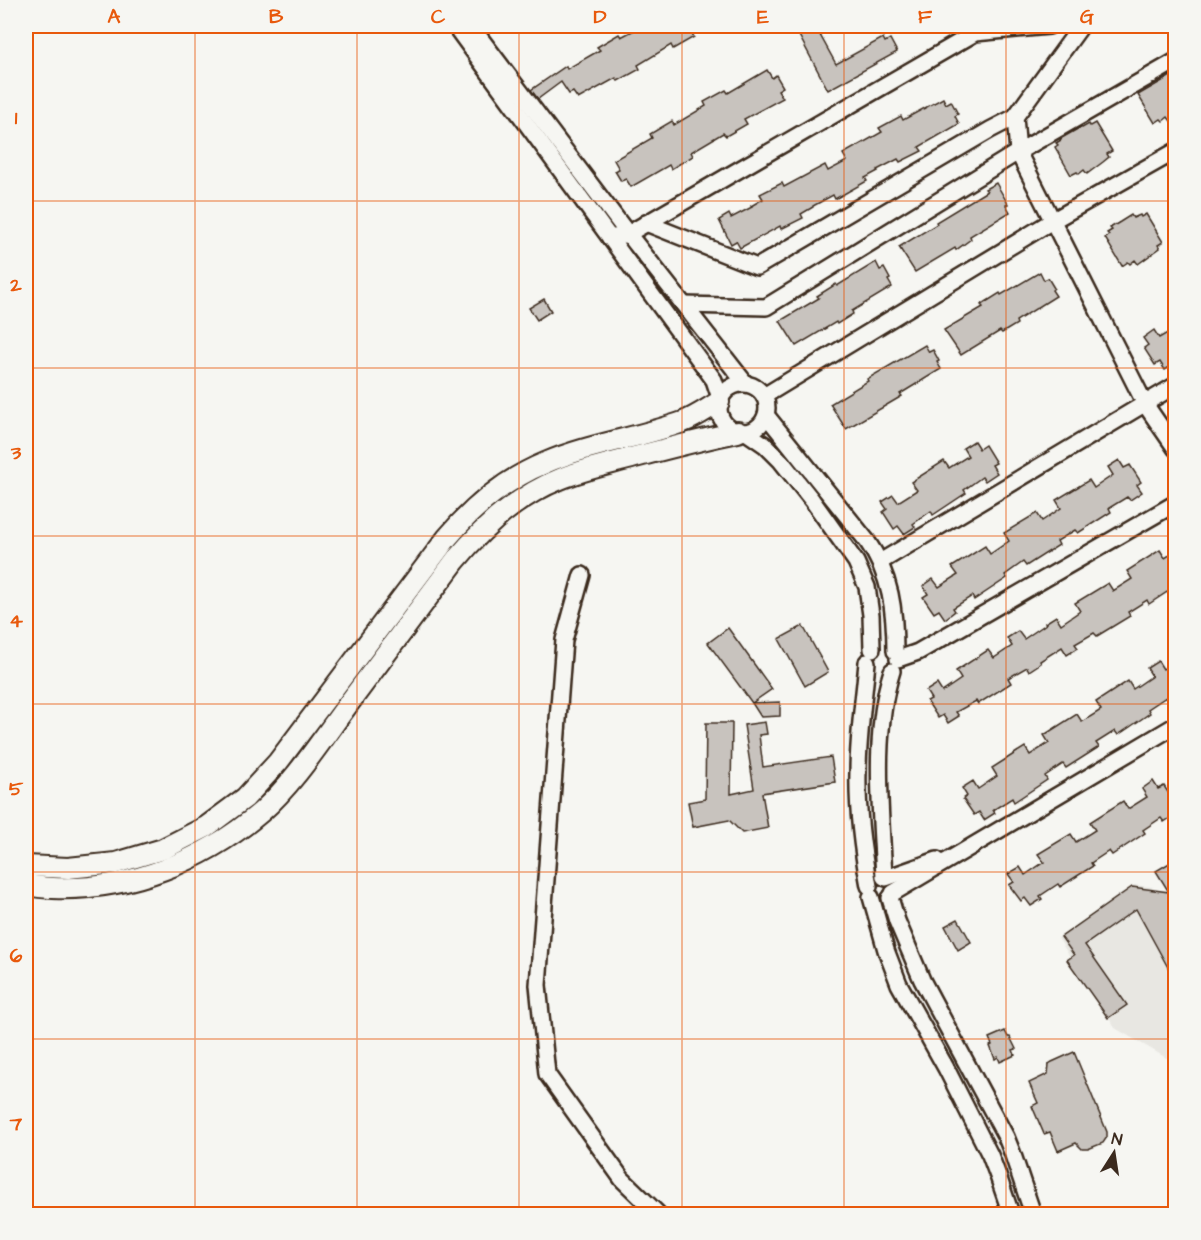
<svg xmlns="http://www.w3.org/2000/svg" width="1201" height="1240" font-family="'Architects Daughter',sans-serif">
<rect width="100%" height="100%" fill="#f6f6f2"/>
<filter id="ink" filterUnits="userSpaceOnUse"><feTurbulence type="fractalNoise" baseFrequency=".0167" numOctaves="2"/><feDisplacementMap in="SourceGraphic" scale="12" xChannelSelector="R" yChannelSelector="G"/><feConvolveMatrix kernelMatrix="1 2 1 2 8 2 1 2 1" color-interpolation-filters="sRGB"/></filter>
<g filter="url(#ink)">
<polygon fill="#e8e7e2" points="1134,885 1152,887 1175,928 1175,1063 1115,1028 1058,938"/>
<g fill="#c8c3be" stroke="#3b2a1e" stroke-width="1.5">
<polygon points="642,26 687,26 694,37 673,49 671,45 638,65 640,69 618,81 616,78 578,99 573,92 569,94 561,82 538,99 531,90 566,66 567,69 600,50 597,47 619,34 621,37"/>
<polygon points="794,26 815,26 836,64 883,38 885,42 890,39 897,52 828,90"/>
<polygon points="767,70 772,78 776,75 783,87 778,90 783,98 744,119 747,124 726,136 723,133 691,152 693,156 671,169 669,165 631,187 626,179 621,181 615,171 619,169 614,160 652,138 650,134 672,121 674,125 706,106 704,102 726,90 728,93"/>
<polygon points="1176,73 1176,128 1168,117 1163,121 1161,119 1155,123 1138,95"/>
<polygon points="943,98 946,104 951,101 958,114 955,116 959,124 919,147 922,151 900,162 898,159 877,170 878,171 865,178 867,181 835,199 833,195 813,206 813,207 801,214 803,218 781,229 780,226 740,248 736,241 731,244 719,220 729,214 731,218 752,207 751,206 763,199 760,194 782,183 784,187 825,165 828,171 847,161 843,154 882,132 879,128 901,116 903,120"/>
<polygon points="1095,123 1112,151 1107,154 1109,157 1103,162 1087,174 1084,170 1079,174 1077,172 1071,175 1055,147 1058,145 1056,143 1061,140 1060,139 1081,127 1082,128 1089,124 1090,126"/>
<polygon points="996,183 1008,204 1006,205 1010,212 970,236 971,239 956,250 955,248 915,272 899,247 937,224 936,222 987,191 985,189"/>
<polygon points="1146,214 1163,242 1158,245 1160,248 1138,264 1135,260 1130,264 1128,262 1122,266 1105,238 1109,235 1107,233 1112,230 1110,228 1120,222 1131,215 1133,218 1140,215 1141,217"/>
<polygon points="876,262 880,270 884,268 890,279 888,280 892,287 852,311 853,314 837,324 836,322 796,346 780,321 819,298 817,296 836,284 837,286"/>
<polygon points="1040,272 1044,280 1048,278 1054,288 1052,290 1056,296 1016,321 1017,324 1002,333 1000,331 961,355 944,330 983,307 981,305 1000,293 1001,295"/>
<polygon points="544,299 551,311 537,320 529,308"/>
<polygon points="1176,328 1176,363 1165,370 1160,362 1155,365 1144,348 1148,345 1143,338 1154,330 1159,338"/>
<polygon points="925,345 929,352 933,350 939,361 937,362 941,369 900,394 902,396 846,429 830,404 868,381 867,379"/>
<polygon points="974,441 979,449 985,445 996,463 992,465 997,473 985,481 982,477 964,490 966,493 933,515 931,511 913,524 915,527 904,534 898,526 894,529 883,512 887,509 882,502 893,495 898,502 917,490 911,482 944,461 949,468 968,456 963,448"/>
<polygon points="1119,460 1124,468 1130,465 1141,482 1137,485 1142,492 1130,500 1127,497 1109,508 1111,512 1078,533 1075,530 1057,541 1059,545 1026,566 1023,562 1005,575 1007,578 974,600 972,596 953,608 955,611 945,619 939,610 934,613 923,597 928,594 923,586 933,579 939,587 958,575 952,567 985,546 990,554 1009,541 1004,533 1037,513 1042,521 1061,508 1056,500 1089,480 1094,488 1113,475 1108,467"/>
<polygon points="1160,550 1165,558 1176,551 1176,586 1149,604 1147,600 1128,612 1130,616 1097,636 1094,633 1075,644 1078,648 1067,655 1062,647 1040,661 1041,663 1029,671 1027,667 1008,678 1011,683 978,704 976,701 956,712 959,716 948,723 943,715 938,718 927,701 931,699 926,691 937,684 942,692 961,679 956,671 988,650 994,658 1012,646 1007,638 1018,631 1024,639 1046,624 1045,623 1056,616 1061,624 1080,611 1075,603 1108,583 1113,591 1132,579 1127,571"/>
<polygon points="803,626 828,672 805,686 779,639"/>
<polygon points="728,628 772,689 752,703 708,643"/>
<polygon points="1158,661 1163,669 1169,665 1176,676 1176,712 1166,697 1148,709 1150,713 1130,727 1118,735 1115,731 1096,743 1099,747 1066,768 1063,764 1045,776 1047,780 1014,802 1012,798 993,810 995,813 984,820 979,812 974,815 963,799 967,796 962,788 973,781 978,789 997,776 992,768 1025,747 1030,755 1049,743 1044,735 1077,714 1082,722 1101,710 1096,702 1128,681 1133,689 1152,676 1147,668"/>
<polygon points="780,702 780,716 761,717 752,703"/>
<polygon points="765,722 767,734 759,735 763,767 831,757 835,782 762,793 768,828 742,833 729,820 693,827 688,802 705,799 706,723 732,723 731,794 754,789 744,725"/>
<polygon points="1153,781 1158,789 1164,786 1175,803 1171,806 1176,814 1164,822 1161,818 1143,830 1145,833 1112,855 1109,851 1091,863 1093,866 1060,887 1058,884 1040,896 1042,899 1031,906 1025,898 1021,901 1009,885 1014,882 1008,874 1020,867 1025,875 1044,862 1038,854 1071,834 1076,842 1095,830 1090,822 1123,801 1128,809 1147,797 1142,789"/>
<polygon points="1176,859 1176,982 1136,909 1085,945 1127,1005 1108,1018 1067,960 1074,955 1061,937 1132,887 1169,892 1156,871"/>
<polygon points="958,919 971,942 958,950 945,926"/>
<polygon points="1005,1031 1008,1037 1010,1037 1016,1049 1013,1050 1015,1055 1000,1062 998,1057 995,1059 990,1046 992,1045 989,1038"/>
<polygon points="1074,1052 1107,1132 1107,1137 1103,1143 1088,1149 1082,1149 1076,1143 1058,1151 1050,1132 1044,1134 1032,1106 1038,1103 1029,1083 1048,1074 1049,1064 1052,1062"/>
</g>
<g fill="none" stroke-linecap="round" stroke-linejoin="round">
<g stroke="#3b2a1e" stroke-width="20">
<g id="minor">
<polyline points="455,26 714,380 720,398"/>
<polyline points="471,26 622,226 745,383"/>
<polyline points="1081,26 1015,117 1018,152 1145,404 1176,449"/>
<polyline points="646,223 757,267 990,130 1015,117"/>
<polyline points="610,238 628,234 975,33 1049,26"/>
<polyline points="684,305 766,307 1018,152 1176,61"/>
<circle cx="743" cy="408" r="24"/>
<polyline points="764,396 1052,221 1176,151"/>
<path d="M766,415L867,541C891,575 895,611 895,651"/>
<polyline points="746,432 765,445 781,461 812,500 856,562 867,587 871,615 872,649"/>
<polyline points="880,562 1176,385"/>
<polyline points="582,575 564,640 538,985 547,1074 622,1179 658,1214"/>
<polyline points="898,659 918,652 1176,503"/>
<path d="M867,662C864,698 858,735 858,772C857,810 862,848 869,886"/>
<path d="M884,877C881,813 872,733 892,671"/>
<polyline points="886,878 937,860"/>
<polyline points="893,893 1176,725"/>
<polyline points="871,897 886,950 899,984 946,1068 990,1155 998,1176 1011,1214"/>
<polyline points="890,898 897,921 922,980 1006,1137 1012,1152 1033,1214"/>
</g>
</g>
<g stroke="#3b2a1e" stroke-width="24">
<g id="major">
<path d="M26,866L68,868L116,863L163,849L206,827L245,798L278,762L447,538C474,506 506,479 545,463C589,444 638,438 683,422C696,417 707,409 719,402"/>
<path d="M26,885C34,886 44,888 53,888C128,891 204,861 261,812C295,782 322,739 349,703C385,655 420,608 455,561C484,526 517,496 560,479C584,469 610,464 635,457C669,448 703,439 738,432"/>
</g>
</g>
<use href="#minor" stroke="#f6f6f2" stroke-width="15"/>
<use href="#major" stroke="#f6f6f2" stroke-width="20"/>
</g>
</g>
<path fill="none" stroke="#e8590c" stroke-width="1.5" stroke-opacity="0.55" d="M195,26V1214M357,26V1214M519,26V1214M682,26V1214M844,26V1214M1006,26V1214M26,201H1176M26,368H1176M26,536H1176M26,704H1176M26,872H1176M26,1039H1176"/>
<rect width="1201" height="1240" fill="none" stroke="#f6f6f2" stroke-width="66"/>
<g transform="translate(1114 1153) rotate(12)" stroke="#f6f6f2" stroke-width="4.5" paint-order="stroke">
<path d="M0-4.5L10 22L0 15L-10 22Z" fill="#3b2a1e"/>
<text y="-9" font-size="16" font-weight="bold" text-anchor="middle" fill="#3b2a1e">N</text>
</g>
<rect x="33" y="33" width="1135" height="1174" fill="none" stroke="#e8590c" stroke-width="2"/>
<g font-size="20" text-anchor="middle" font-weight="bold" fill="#e8590c">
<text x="114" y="23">A</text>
<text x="276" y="23">B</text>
<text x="438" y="23">C</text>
<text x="600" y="23">D</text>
<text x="763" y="23">E</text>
<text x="925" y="23">F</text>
<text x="1087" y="23">G</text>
<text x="16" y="124">1</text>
<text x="16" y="291">2</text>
<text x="16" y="459">3</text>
<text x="16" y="627">4</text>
<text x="16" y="795">5</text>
<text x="16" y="962">6</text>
<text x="16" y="1130">7</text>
</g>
</svg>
